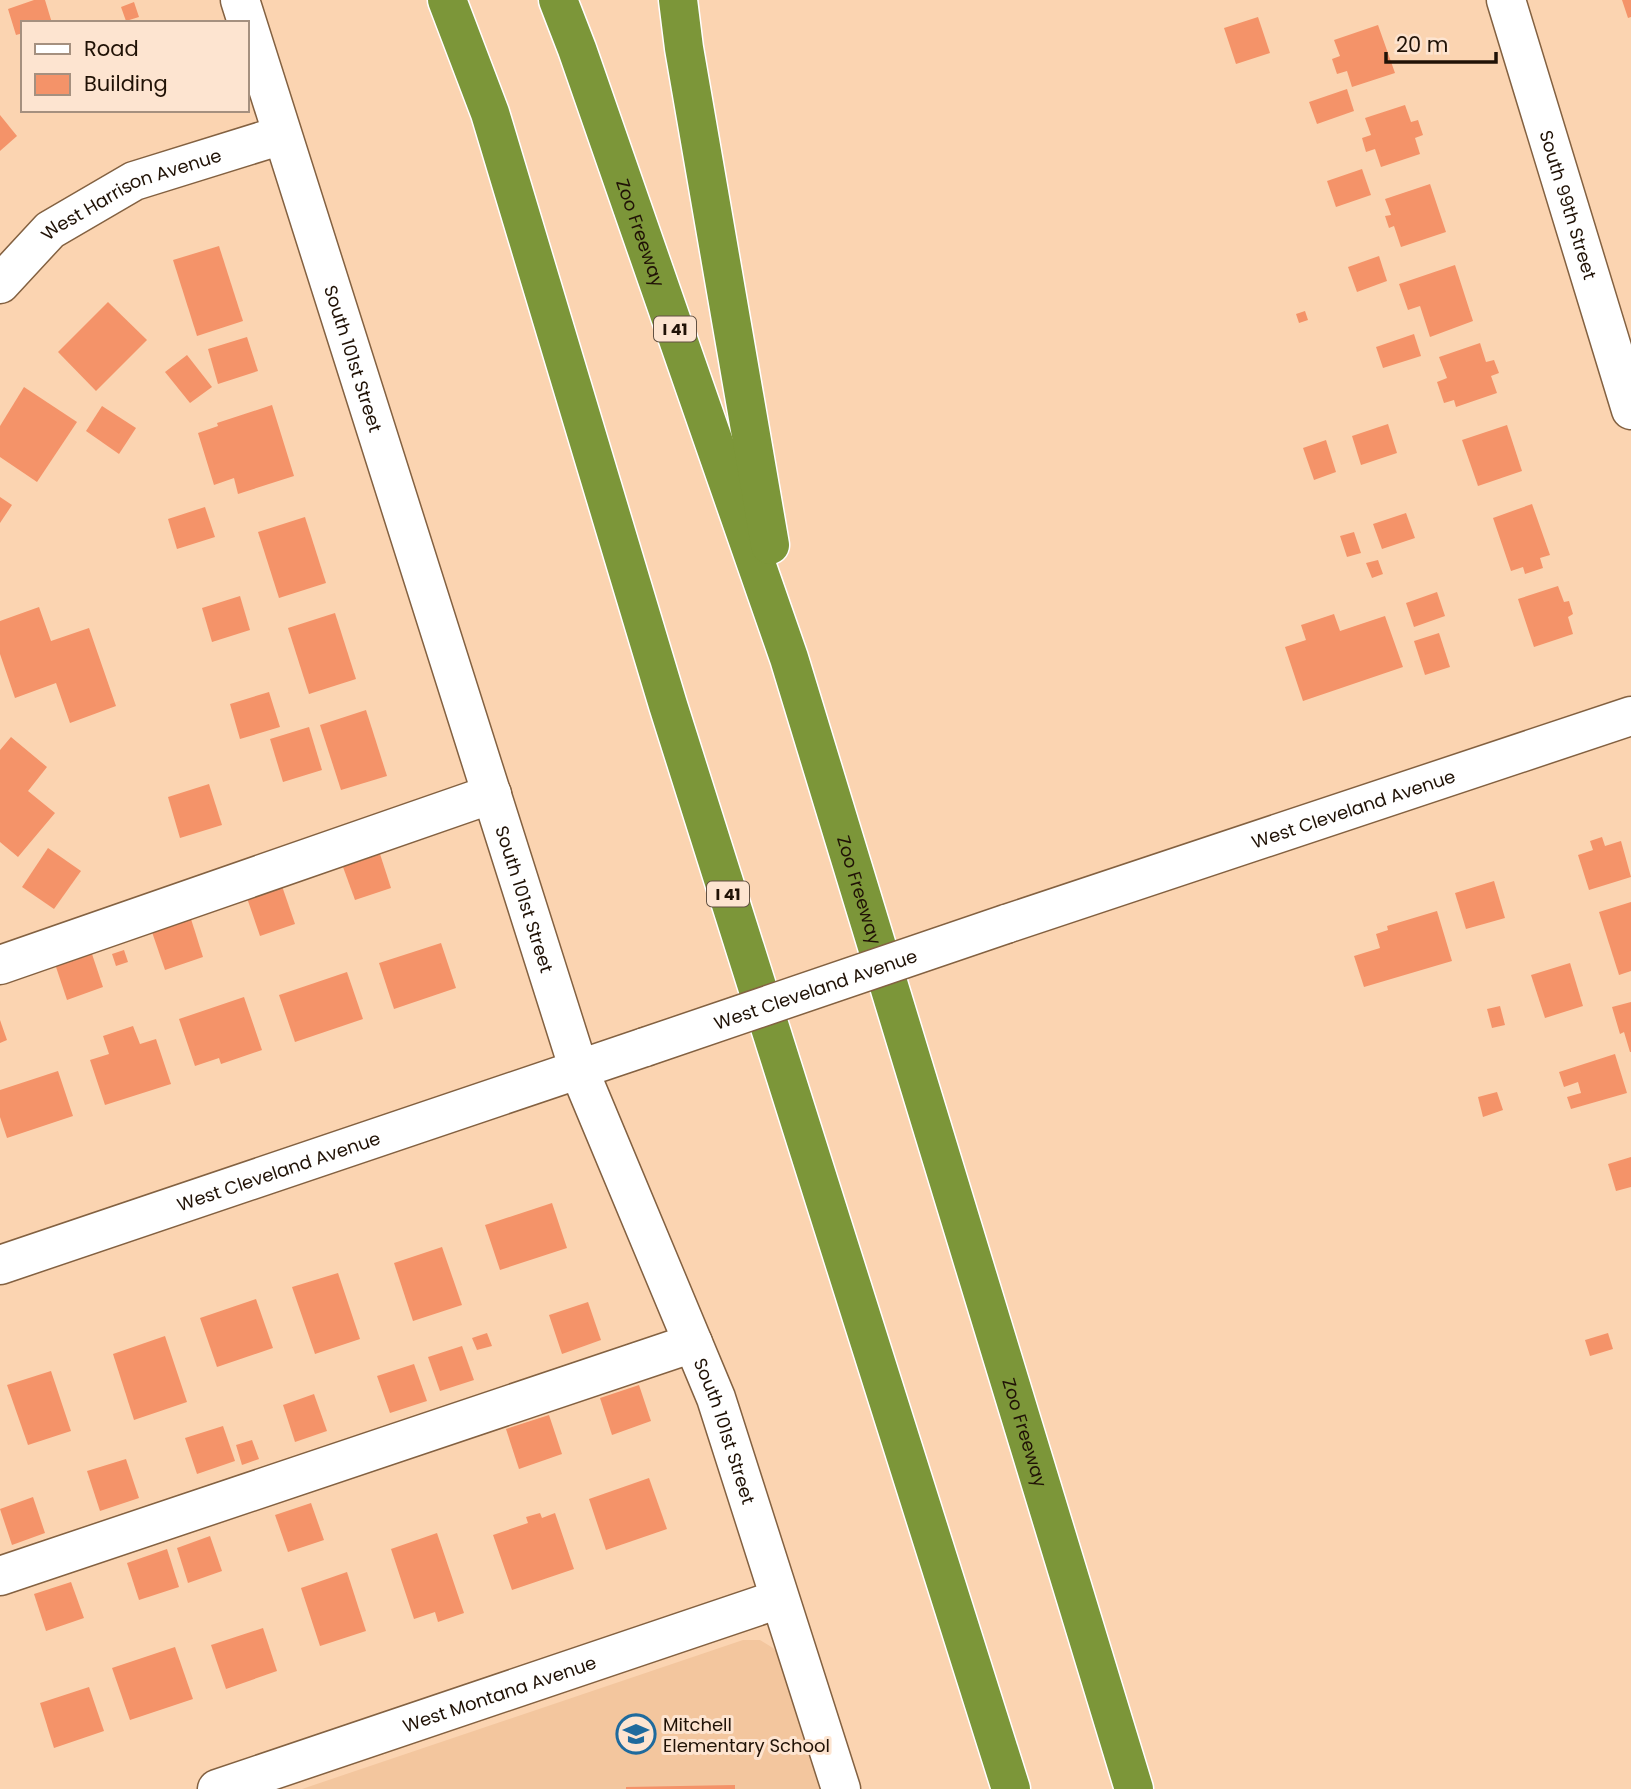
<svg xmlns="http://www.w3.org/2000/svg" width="1631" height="1789" font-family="Poppins,sans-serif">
<rect width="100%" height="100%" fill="#fbd4b1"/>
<polygon fill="#f3c69e" points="743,1640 760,1640 773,1648 782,1658 823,1789 302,1789"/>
<g fill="#f49369">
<polygon points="34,0 45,0 52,23 23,23 23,33 16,35 8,9"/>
<polygon points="1622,0 1631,0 1631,17 1628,18"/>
<polygon points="134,2 139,17 126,21 121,7"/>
<polygon points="1258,17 1270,53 1236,64 1224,28"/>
<polygon points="1378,25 1395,73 1352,87 1347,71 1337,74 1332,59 1340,56 1334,40"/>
<polygon points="1347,89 1354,111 1317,124 1309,102"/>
<polygon points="1405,105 1411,122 1418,120 1423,135 1415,138 1420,154 1381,167 1375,149 1366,152 1362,138 1371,135 1365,118"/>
<polygon points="0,115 17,136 0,151"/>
<polygon points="1362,169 1371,195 1336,207 1327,181"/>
<polygon points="1430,184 1446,232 1401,247 1394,226 1389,228 1385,216 1391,215 1385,199"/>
<polygon points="219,246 243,321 197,336 173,260"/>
<polygon points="1379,256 1387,281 1357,292 1348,267"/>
<polygon points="1455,265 1473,321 1430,337 1420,306 1408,310 1399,284"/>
<polygon points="108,302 147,340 96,391 58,352"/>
<polygon points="1305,311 1308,320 1299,323 1296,314"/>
<polygon points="1414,334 1421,356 1383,368 1376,347"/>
<polygon points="247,337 258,371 218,384 208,349"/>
<polygon points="1480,343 1486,362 1494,360 1499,373 1491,376 1497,393 1456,407 1454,400 1444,403 1437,382 1447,378 1439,357"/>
<polygon points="187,355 212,387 190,403 165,372"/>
<polygon points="24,387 77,422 37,482 0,457 0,426"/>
<polygon points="272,405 294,476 238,494 234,478 214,485 198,433 218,426 217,423"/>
<polygon points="102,406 136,428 119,454 86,431"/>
<polygon points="1388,424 1397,453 1361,465 1352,436"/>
<polygon points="1507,425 1522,471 1478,486 1462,440"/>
<polygon points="1326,440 1336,472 1314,480 1303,448"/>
<polygon points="0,497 12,505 0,523"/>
<polygon points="1532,504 1550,555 1540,558 1543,568 1525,574 1523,567 1511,571 1493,518"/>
<polygon points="205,507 215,537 177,549 168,519"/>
<polygon points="1406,513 1415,538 1382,549 1373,524"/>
<polygon points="305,517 326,583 279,598 258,532"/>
<polygon points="1354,532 1361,553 1347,557 1340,536"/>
<polygon points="1378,560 1383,574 1372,578 1366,563"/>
<polygon points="1558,586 1564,602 1569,601 1573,614 1568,617 1573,634 1534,647 1518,599"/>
<polygon points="1437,592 1445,616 1414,627 1406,603"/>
<polygon points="240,596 250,630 212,642 202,608"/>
<polygon points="39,607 51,641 89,628 116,706 70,723 56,683 15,698 0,654 0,621"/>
<polygon points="335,613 356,679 309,694 288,628"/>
<polygon points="1334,614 1340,631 1385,616 1403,667 1303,701 1285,647 1306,640 1301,625"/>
<polygon points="1439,633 1450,667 1425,675 1414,641"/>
<polygon points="269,692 280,727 240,739 230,704"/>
<polygon points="366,710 387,776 341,790 320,725"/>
<polygon points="309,727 322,770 283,782 270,739"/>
<polygon points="11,737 47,767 28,791 55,813 18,857 0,842 0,750"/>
<polygon points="209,784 222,825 180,838 168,797"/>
<polygon points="1602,837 1605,846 1621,841 1631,877 1589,890 1578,855 1593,850 1590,841"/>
<polygon points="48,848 81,871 54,909 22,887"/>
<polygon points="380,854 391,888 355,900 343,867"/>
<polygon points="1494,881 1505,918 1466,929 1455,893"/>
<polygon points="282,886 295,924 260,936 247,898"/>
<polygon points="1631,902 1631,971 1619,975 1599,912"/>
<polygon points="1437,911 1452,961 1364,987 1354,956 1380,948 1376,934 1388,930 1387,926"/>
<polygon points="191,919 203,957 165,970 152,932"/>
<polygon points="441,943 456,988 394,1009 379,963"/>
<polygon points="90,948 103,987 67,1000 54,961"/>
<polygon points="124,950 128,962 116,966 112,954"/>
<polygon points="1570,963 1583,1006 1545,1018 1531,975"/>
<polygon points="347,972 363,1019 295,1042 279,995"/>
<polygon points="244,997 262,1050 221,1064 219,1058 195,1066 179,1019"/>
<polygon points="1631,1002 1631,1052 1630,1052 1624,1032 1620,1034 1612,1007"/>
<polygon points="1500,1006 1505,1025 1492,1028 1487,1009"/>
<polygon points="0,1020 7,1040 0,1043"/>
<polygon points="133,1026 140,1044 156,1039 171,1084 105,1105 90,1060 109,1054 103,1036"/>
<polygon points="1615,1054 1627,1093 1571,1109 1567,1097 1581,1093 1578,1082 1564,1087 1559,1072"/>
<polygon points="58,1071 73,1116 7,1138 0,1117 0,1090"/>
<polygon points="1497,1092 1503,1110 1483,1117 1478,1097"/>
<polygon points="1631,1157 1631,1187 1616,1191 1608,1164"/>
<polygon points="552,1203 567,1248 500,1270 485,1225"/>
<polygon points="442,1247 462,1305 413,1321 394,1263"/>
<polygon points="338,1273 360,1339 315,1354 292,1287"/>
<polygon points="256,1299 273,1348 217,1367 200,1318"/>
<polygon points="588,1302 601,1340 562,1354 549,1315"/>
<polygon points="487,1333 492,1346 477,1350 472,1338"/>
<polygon points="1608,1333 1613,1349 1590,1356 1585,1340"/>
<polygon points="165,1336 187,1402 134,1420 113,1354"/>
<polygon points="462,1346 474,1380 440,1391 428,1357"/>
<polygon points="414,1364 427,1401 390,1413 377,1376"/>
<polygon points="51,1371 71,1431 28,1445 7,1385"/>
<polygon points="639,1385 651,1421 612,1435 600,1398"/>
<polygon points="314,1394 327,1431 295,1442 283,1405"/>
<polygon points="549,1415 562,1454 519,1469 506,1429"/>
<polygon points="223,1426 235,1461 197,1474 185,1438"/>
<polygon points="252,1440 259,1459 242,1465 236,1445"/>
<polygon points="126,1459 139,1498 100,1511 87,1471"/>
<polygon points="649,1478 667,1529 606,1550 589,1499"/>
<polygon points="33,1497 45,1533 12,1545 0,1509"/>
<polygon points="311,1503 324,1540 288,1552 275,1515"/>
<polygon points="540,1513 542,1518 555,1513 574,1569 512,1590 493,1535 528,1523 526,1517"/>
<polygon points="437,1533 464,1613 438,1622 435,1612 414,1619 391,1549"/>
<polygon points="210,1536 222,1571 188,1583 177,1548"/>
<polygon points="167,1549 179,1587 139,1600 127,1563"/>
<polygon points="347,1572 366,1631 320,1646 301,1588"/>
<polygon points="71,1582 84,1618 46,1631 34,1594"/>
<polygon points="263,1628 277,1671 226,1689 211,1645"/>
<polygon points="175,1647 193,1699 130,1720 112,1668"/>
<polygon points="89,1687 104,1731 54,1748 40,1703"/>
<polygon points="735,1785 735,1789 626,1789 626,1787"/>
</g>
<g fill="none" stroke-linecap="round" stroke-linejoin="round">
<g stroke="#836141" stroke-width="41">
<g id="minor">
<path id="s1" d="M240,0L579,1070L716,1398L841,1789"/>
<path id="s2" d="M1506,0L1631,410"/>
<path id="s3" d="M0,284L50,230L134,181L282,135"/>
<path id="s4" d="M1006,924L1631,716"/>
<polyline points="0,965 492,794"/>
<path id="s5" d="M0,1265L645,1047"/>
<polyline points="0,1576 693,1343"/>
<path id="s6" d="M217,1789L779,1599"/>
</g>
</g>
<g stroke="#fff" stroke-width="41">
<g id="highway">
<polyline points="447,0 490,113 668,705 1011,1789"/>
<path id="s7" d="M558,0L577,49L789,658L1134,1789"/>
<polyline points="678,0 684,48 770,545"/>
</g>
</g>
<use href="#minor" stroke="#fff" stroke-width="38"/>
<use href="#highway" stroke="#7c9639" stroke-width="38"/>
<g stroke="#836141" stroke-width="41" stroke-linecap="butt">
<g id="minor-bridge">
<path id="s8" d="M645,1047L1006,924"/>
</g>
</g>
<use href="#minor-bridge" stroke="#fff" stroke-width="38"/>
</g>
<defs>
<g id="school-ring" transform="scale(2.0125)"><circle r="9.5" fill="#fde4d0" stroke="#1e6a9d" stroke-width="1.5"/><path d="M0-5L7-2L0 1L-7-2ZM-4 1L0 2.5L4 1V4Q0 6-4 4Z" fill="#1e6a9d"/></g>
</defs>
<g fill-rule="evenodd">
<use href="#school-ring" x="636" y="1734"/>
</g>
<g text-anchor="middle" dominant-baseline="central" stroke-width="6" stroke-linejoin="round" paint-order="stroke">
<g fill="#fde4d0" stroke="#625143" stroke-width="2">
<rect x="654" y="316.5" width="42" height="25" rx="5"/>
<rect x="707" y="881.5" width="42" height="25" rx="5"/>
</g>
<g font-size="16" font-weight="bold" fill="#201206">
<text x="675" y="329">I 41</text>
<text x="728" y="894">I 41</text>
</g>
<g font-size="18" fill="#201206" stroke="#fde4d0">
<text stroke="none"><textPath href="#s3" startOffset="163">West Harrison Avenue</textPath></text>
<text stroke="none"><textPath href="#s2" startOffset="214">South 99th Street</textPath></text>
<text stroke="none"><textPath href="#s7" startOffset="247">Zoo Freeway</textPath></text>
<text stroke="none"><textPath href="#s1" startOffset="376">South 101st Street</textPath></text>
<text stroke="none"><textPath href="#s4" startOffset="366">West Cleveland Avenue</textPath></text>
<text stroke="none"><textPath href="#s7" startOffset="940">Zoo Freeway</textPath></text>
<text stroke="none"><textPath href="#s1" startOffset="943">South 101st Street</textPath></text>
<text stroke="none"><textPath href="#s8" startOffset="180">West Cleveland Avenue</textPath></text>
<text stroke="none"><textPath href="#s5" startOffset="294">West Cleveland Avenue</textPath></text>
<text stroke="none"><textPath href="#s1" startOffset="1512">South 101st Street</textPath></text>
<text stroke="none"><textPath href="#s7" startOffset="1507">Zoo Freeway</textPath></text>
<text stroke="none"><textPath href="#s6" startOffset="298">West Montana Avenue</textPath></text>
</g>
<g font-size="18" fill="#201206" stroke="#fde4d0" text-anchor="start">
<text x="663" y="1724">Mitchell<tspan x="663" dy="21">Elementary School</tspan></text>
</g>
</g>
<rect x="21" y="21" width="228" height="91" fill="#fde4d0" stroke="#a5907f" stroke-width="2"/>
<rect x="35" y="44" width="35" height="10" fill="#ffffff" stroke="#a5907f" stroke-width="2"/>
<text x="84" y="56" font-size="21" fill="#201206">Road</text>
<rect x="35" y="74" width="35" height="21" fill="#f49369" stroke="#a5907f" stroke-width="2"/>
<text x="84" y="91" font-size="21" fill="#201206">Building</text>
<path d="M1386 52v10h110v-10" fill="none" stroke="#201206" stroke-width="3.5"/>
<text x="1396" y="52" font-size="21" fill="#201206" stroke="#fde4d0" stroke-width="5" paint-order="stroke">20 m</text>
</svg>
